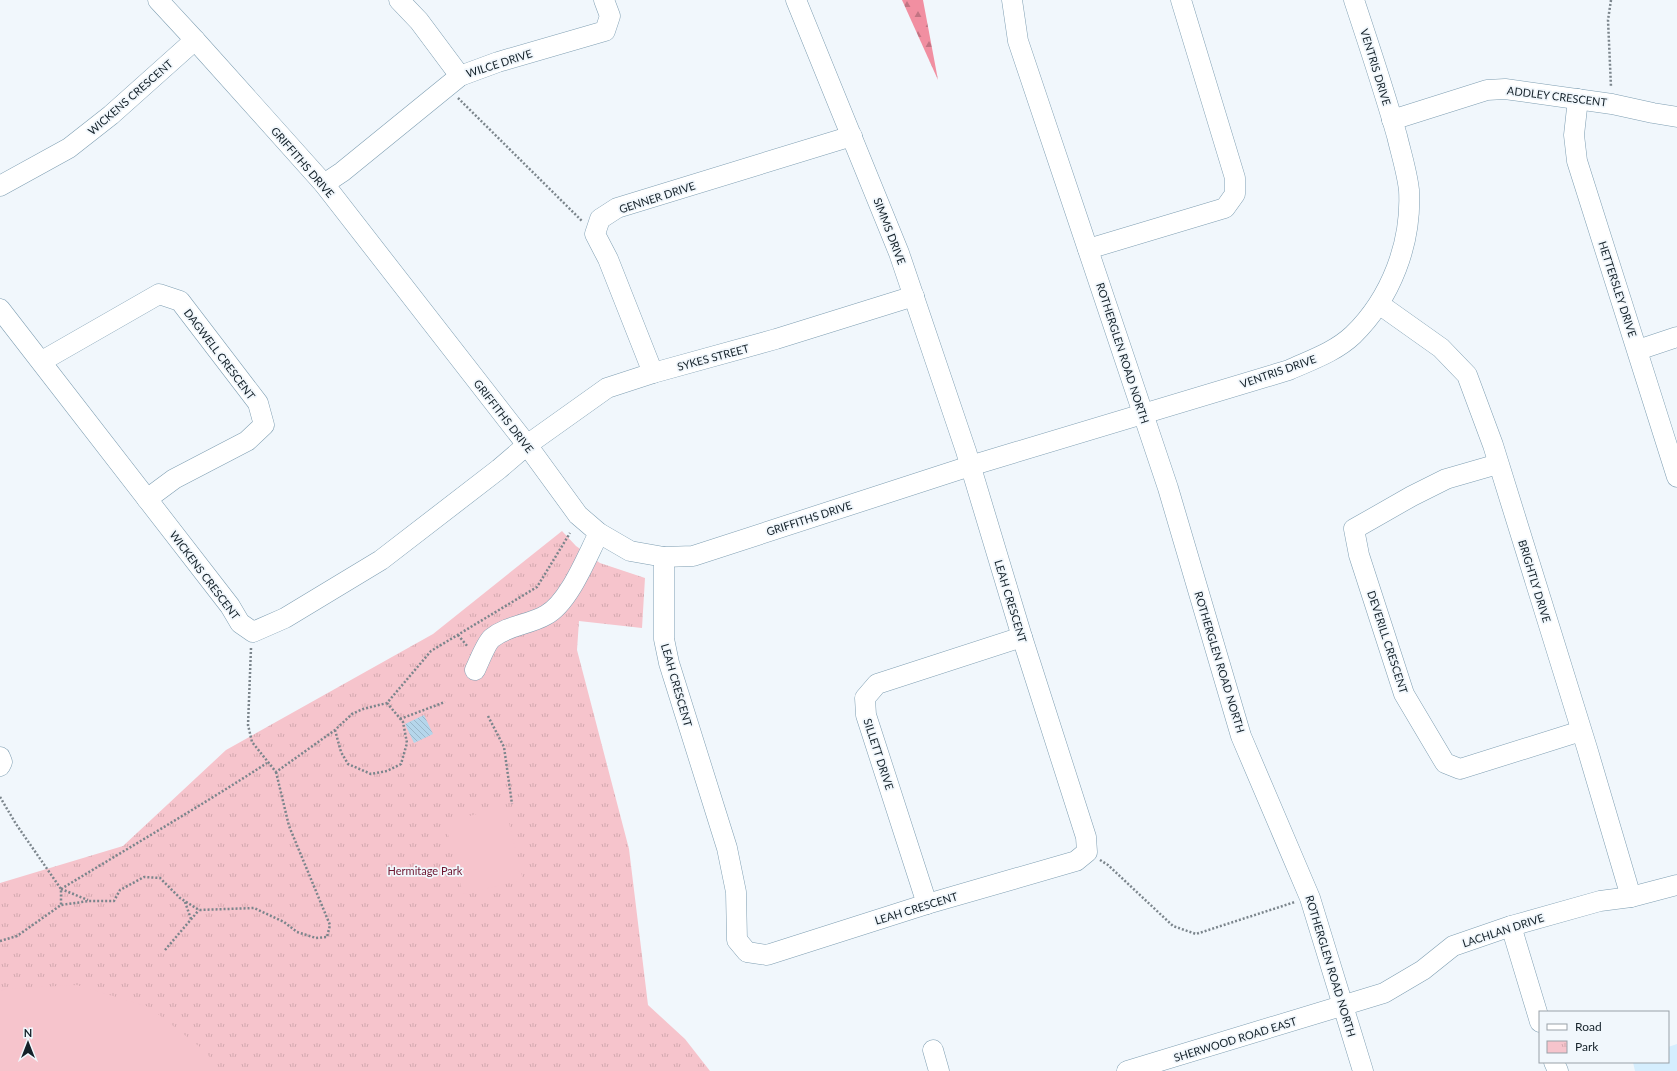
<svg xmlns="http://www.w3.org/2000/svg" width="1677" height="1071" font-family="Lato,sans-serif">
<defs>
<pattern id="forest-firs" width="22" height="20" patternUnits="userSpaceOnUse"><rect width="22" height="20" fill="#f18fa1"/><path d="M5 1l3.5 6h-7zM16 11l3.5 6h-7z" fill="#c27483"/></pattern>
<pattern id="park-tufts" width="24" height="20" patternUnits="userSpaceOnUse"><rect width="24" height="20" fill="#f6c4cc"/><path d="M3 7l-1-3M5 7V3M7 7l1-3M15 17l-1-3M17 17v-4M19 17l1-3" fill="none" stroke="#d2a8af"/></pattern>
<pattern id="building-back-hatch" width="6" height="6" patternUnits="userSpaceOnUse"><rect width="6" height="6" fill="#b5d6eb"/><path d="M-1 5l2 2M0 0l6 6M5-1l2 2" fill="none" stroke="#9bb7ca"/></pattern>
</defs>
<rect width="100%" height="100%" fill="#f1f7fc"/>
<polygon fill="#d5eefe" points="1677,1044 1677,1071 1635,1071 1633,1062 1668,1062 1668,1047"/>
<polygon fill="url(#forest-firs)" points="902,0 923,0 938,80"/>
<polygon fill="url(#park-tufts)" points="562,531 576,546 600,563 645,578 642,628 579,621 577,650 629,849 648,1005 685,1039 710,1071 0,1071 0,883 123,846 226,750 433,634"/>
<g fill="#f6c4cc">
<polygon points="505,807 523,880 463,894 445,822"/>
<polygon points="77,985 149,1007 205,1051 220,1071 0,1071 0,991 5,989"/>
</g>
<polygon fill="url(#building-back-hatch)" points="424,715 433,734 414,743 405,724"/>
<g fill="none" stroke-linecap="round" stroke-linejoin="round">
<g stroke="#7e9eb2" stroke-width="21">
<g id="minor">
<path d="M158,0L195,40L324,184L527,445L578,515L599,533L630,551L664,557L693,556L970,466L1289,370C1311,360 1335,352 1353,335C1391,298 1412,243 1409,190C1407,172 1401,153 1397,136C1384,90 1369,45 1354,0"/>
<polyline points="399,0 419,21 460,76"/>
<polyline points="1012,0 1018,41 1168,488 1241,736 1310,898 1363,1071"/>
<polyline points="1578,99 1574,135 1577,161 1677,477"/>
<polyline points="1392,120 1487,90 1505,89 1612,104 1653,113 1677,117"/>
<polyline points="324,184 342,172 460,76 498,62 605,31 610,16 604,0"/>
<polyline points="0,186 69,148 111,115 195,40"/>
<polyline points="1088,249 1225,208 1235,194 1235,178 1181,0"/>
<polyline points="1379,304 1441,348 1467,375 1493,445 1587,748 1631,897"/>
<polyline points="0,309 230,606 240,623 253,632 285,618 381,560 499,469 527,445 607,388 653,373 776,339 914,296"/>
<polyline points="1638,350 1677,337"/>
<polyline points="42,361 159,294 180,301 258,403 264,425 247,441 174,479 147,499"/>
<polyline points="653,373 608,259 595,234 600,219 617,208 852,136"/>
<polyline points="1498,464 1446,479 1412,496 1354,529 1359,555 1404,694 1445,763 1460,769 1581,731"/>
<polyline points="664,557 664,639 669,663 727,848 736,892 737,940 747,952 767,955 927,904 1076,861 1087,852 1086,837 1022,637 966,451 899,253 796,0"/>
<path d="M475,670C479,662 486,643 492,638C508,625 529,625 546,615C569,603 587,556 599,533"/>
<polyline points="0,757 2,762 0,766"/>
<polyline points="927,904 866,715 865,698 877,684 1022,637"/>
<polyline points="1511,926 1540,1022"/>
<polyline points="933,1050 939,1071"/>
<polyline points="1554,1062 1558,1071"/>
<polyline points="1127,1071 1384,993 1423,970 1453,946 1511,926 1600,901 1631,897 1677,885"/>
</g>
</g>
<g stroke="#7b858c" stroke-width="2.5" stroke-dasharray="2 2" stroke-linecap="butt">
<polyline points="1611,0 1608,20 1611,87"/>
<polyline points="458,98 582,221"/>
<polyline points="458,635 468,647"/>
<polyline points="251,648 248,725 252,742 276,772 335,730 352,714 363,709 387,703 431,651 537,587 570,533"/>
<polyline points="488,716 504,747 512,804"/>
<polyline points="400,719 445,702"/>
<polyline points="335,730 341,752 348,764 371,774 387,771 401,764 407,743 403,722 387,703"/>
<polyline points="0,797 16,824 61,889 61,905"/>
<polyline points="1100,860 1108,865 1173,926 1196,934 1295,902"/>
<path d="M61,889C130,847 199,807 267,763"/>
<polyline points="61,889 88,900"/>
<polyline points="185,902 191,919"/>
<polyline points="0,941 17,936 61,905 89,901 114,901 120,890 144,877 160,878 180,898 199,910 254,908 284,922 297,932 316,938 327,937 330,925 289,826 276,772"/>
<polyline points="165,950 199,910"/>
</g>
<use href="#minor" stroke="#fff" stroke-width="20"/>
</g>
<g text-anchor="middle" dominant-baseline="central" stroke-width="3.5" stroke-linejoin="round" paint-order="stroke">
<g font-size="11" fill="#142129" stroke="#f1f7fc">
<text transform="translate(499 63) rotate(-18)">WILCE DRIVE</text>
<text transform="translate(1376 67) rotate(73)">VENTRIS DRIVE</text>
<text transform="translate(1557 96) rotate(7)">ADDLEY CRESCENT</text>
<text transform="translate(130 97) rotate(-41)">WICKENS CRESCENT</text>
<text transform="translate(303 162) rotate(49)">GRIFFITHS DRIVE</text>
<text transform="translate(657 197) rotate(-18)">GENNER DRIVE</text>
<text transform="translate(890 231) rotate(69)">SIMMS DRIVE</text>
<text transform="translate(1618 289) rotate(72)">HETTERSLEY DRIVE</text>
<text transform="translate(1123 353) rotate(72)">ROTHERGLEN ROAD NORTH</text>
<text transform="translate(220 354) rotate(53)">DAGWELL CRESCENT</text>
<text transform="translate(713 357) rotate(-15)">SYKES STREET</text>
<text transform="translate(1278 371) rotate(-19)">VENTRIS DRIVE</text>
<text transform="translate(504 416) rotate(52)">GRIFFITHS DRIVE</text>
<text transform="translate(809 518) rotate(-18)">GRIFFITHS DRIVE</text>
<text transform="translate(205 575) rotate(53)">WICKENS CRESCENT</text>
<text transform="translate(1535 581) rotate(73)">BRIGHTLY DRIVE</text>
<text transform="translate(1011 601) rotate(73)">LEAH CRESCENT</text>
<text transform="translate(1388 642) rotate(72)">DEVERILL CRESCENT</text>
<text transform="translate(1220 662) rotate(73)">ROTHERGLEN ROAD NORTH</text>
<text transform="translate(677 685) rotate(74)">LEAH CRESCENT</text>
<text transform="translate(879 754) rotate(72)">SILLETT DRIVE</text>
<text transform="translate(916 908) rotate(-17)">LEAH CRESCENT</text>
<text transform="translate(1503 930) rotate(-18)">LACHLAN DRIVE</text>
<text transform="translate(1331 966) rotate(73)">ROTHERGLEN ROAD NORTH</text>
<text transform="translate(1235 1039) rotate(-17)">SHERWOOD ROAD EAST</text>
</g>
<g font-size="11" fill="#6c1630" stroke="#f1f7fc">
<text x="425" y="870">Hermitage Park</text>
</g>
</g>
<rect x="1539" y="1011" width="130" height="52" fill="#f1f7fc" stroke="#99a1a8"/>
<rect x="1547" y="1024" width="20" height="6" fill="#ffffff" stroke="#99a1a8"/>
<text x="1575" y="1031" font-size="12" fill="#142129">Road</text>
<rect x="1547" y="1041" width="20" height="12" fill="url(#park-tufts)" stroke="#99a1a8"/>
<text x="1575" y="1051" font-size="12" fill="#142129">Park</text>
<g transform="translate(28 1043)" stroke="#f1f7fc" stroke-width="3" paint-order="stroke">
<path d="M0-3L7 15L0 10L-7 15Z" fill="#142129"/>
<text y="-6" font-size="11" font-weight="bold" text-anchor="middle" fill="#142129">N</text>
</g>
</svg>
